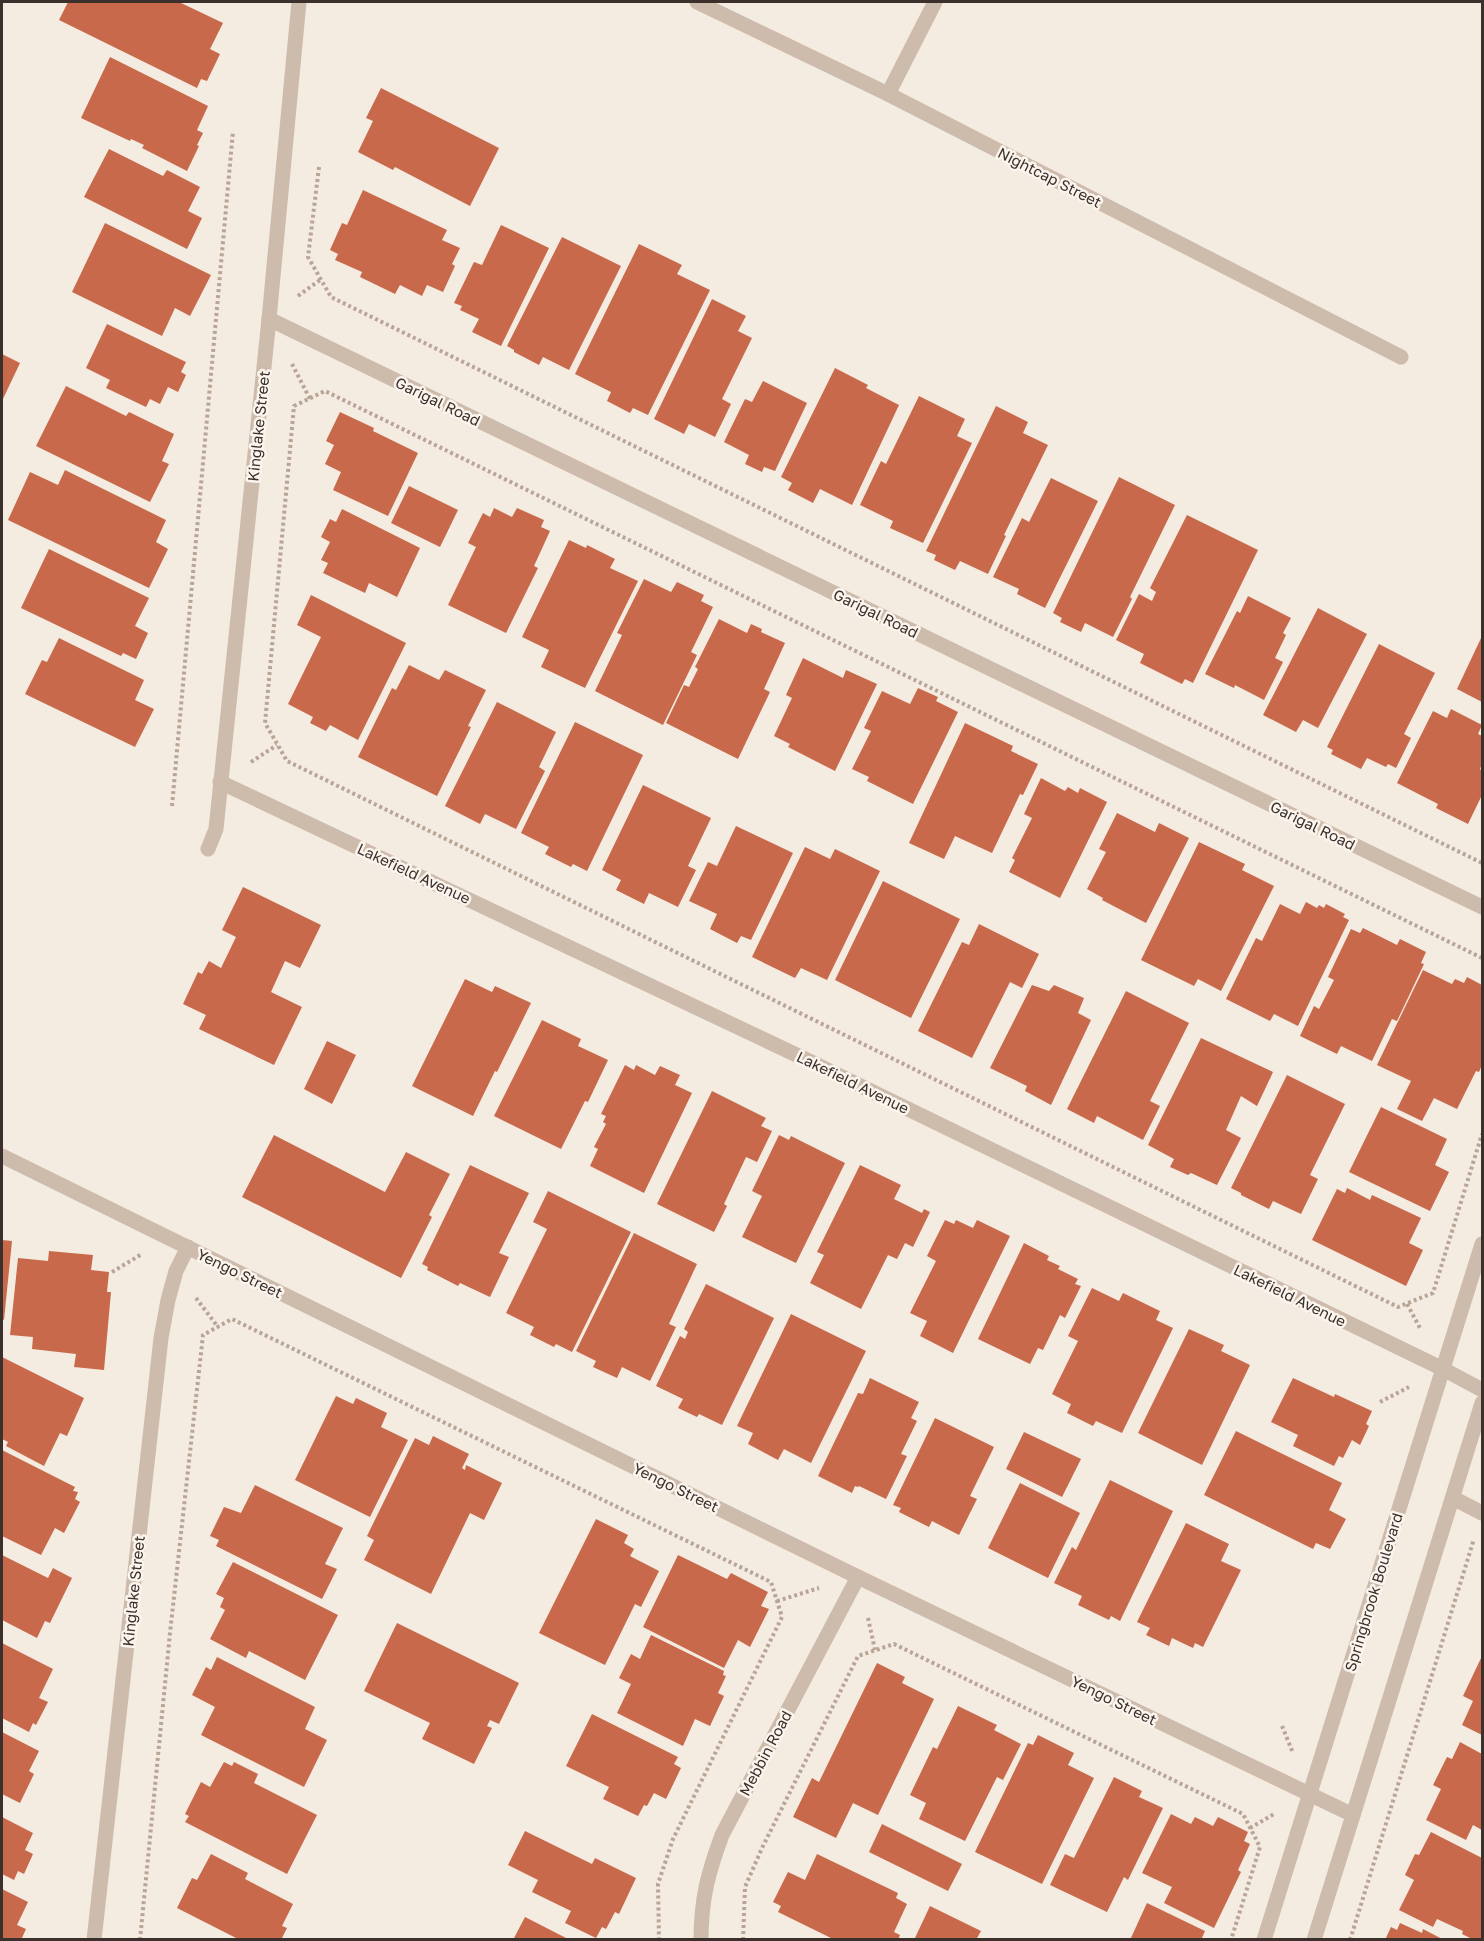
<svg xmlns="http://www.w3.org/2000/svg" width="1484" height="1941" font-family="'Golos Text',sans-serif">
<rect width="100%" height="100%" fill="#f4ebe1"/>
<g fill="#c8694b">
<polygon points="68,2 179,2 223,23 210,49 220,54 207,81 201,79 197,88 59,20"/>
<polygon points="110,57 208,106 197,130 203,133 197,145 199,146 187,171 142,148 144,145 131,139 130,141 81,118"/>
<polygon points="381,88 499,148 470,206 395,167 393,170 358,152 373,121 366,118"/>
<polygon points="109,149 163,176 167,170 200,187 188,211 202,218 187,249 84,197"/>
<polygon points="363,190 447,230 442,240 460,248 452,264 455,266 443,292 427,285 422,296 400,285 395,294 360,277 362,272 335,260 338,254 330,250 342,223 347,225"/>
<polygon points="105,223 211,275 190,316 175,308 162,336 72,292"/>
<polygon points="501,225 549,248 501,346 472,332 479,319 460,310 462,306 454,303 474,262 482,265"/>
<polygon points="562,237 621,266 569,370 543,357 539,365 514,352 514,350 507,346"/>
<polygon points="639,244 682,265 677,274 710,290 648,415 633,408 630,413 607,401 611,392 575,374"/>
<polygon points="712,299 746,316 738,331 752,338 722,399 731,404 715,437 689,424 684,434 654,419"/>
<polygon points="107,324 186,362 181,372 186,375 178,392 168,387 160,404 150,399 146,407 106,388 110,380 86,368"/>
<polygon points="2,354 20,363 2,401"/>
<polygon points="835,368 868,385 866,388 899,405 852,505 820,489 813,503 788,490 792,483 781,477"/>
<polygon points="763,381 807,403 775,471 764,467 762,472 745,464 749,455 724,442 745,399 752,402"/>
<polygon points="66,386 126,416 129,412 174,434 162,461 169,464 150,502 36,446"/>
<polygon points="919,396 965,419 957,436 972,443 923,543 890,528 893,521 860,505 881,461 886,464"/>
<polygon points="996,406 1028,422 1023,433 1048,445 1004,535 1006,536 988,574 960,561 955,570 934,560 936,555 926,551"/>
<polygon points="340,412 374,428 373,431 418,453 388,516 333,490 341,472 325,464 334,445 326,441"/>
<polygon points="65,470 166,520 156,542 168,549 149,588 8,520 30,472 58,485"/>
<polygon points="1119,477 1175,505 1130,597 1132,599 1113,637 1085,623 1081,632 1060,622 1062,618 1053,613"/>
<polygon points="1051,478 1098,501 1045,608 1017,594 1019,589 993,577 1022,518 1029,522"/>
<polygon points="409,486 458,510 440,547 391,523"/>
<polygon points="494,508 512,517 517,508 544,520 541,527 550,531 534,566 538,568 506,633 448,605 476,547 468,543 483,513 490,517"/>
<polygon points="342,509 420,548 397,597 369,583 365,593 323,573 328,563 321,560 330,542 321,537 330,519 336,522"/>
<polygon points="1187,515 1258,550 1193,683 1185,679 1182,684 1140,663 1144,654 1116,640 1139,594 1152,601 1156,592 1150,588"/>
<polygon points="569,540 586,548 587,545 615,559 610,568 638,581 585,688 541,667 549,650 522,637"/>
<polygon points="49,549 149,598 135,626 148,633 136,659 123,653 121,656 21,608"/>
<polygon points="644,579 671,592 677,582 704,595 701,601 713,607 691,652 697,655 663,725 595,691 622,635 617,633"/>
<polygon points="311,595 406,643 358,740 330,725 326,731 310,723 313,717 288,704 321,637 297,625"/>
<polygon points="1248,596 1291,618 1283,633 1286,635 1275,658 1283,662 1264,700 1235,685 1234,688 1205,674 1237,611 1240,613"/>
<polygon points="1318,608 1367,634 1318,728 1303,720 1296,732 1263,715"/>
<polygon points="719,619 747,633 751,624 762,629 761,632 785,643 764,689 770,692 738,759 666,723 684,685 689,687 698,669 695,667"/>
<polygon points="1482,636 1482,702 1457,689"/>
<polygon points="59,638 144,680 135,700 154,709 135,747 25,694 42,660 47,662"/>
<polygon points="1379,644 1435,673 1404,734 1411,738 1396,768 1388,764 1386,767 1367,758 1361,769 1331,754 1333,750 1327,747"/>
<polygon points="803,658 843,678 846,670 877,684 835,771 788,747 790,744 774,736 792,698 786,695"/>
<polygon points="409,665 439,680 445,670 486,690 468,726 471,727 437,796 358,757 392,688 396,690"/>
<polygon points="918,688 938,697 936,701 958,712 913,804 867,781 869,777 852,769 871,731 864,728 882,691 910,704"/>
<polygon points="497,702 556,732 539,767 545,771 516,829 485,814 480,824 445,806"/>
<polygon points="1451,709 1482,725 1478,734 1482,736 1482,764 1480,769 1482,771 1482,795 1468,824 1436,808 1438,804 1397,783 1433,711 1447,718"/>
<polygon points="575,722 643,755 587,871 573,864 571,867 545,854 549,847 521,833"/>
<polygon points="965,723 1013,746 1011,751 1038,764 1023,795 1020,794 992,853 955,836 944,859 909,843"/>
<polygon points="1041,778 1065,791 1068,787 1078,793 1080,788 1107,802 1060,898 1009,872 1015,860 1012,858 1032,818 1024,814"/>
<polygon points="643,785 711,818 688,866 696,870 678,907 649,893 644,904 616,890 621,880 602,870"/>
<polygon points="1117,813 1155,832 1159,823 1189,838 1146,923 1102,900 1103,898 1087,889 1106,852 1099,849"/>
<polygon points="736,826 793,853 751,940 741,936 737,943 710,929 717,914 689,901 708,862 717,866"/>
<polygon points="1199,842 1245,864 1242,870 1274,886 1221,991 1198,979 1194,986 1141,960"/>
<polygon points="805,847 830,859 835,849 880,871 827,980 801,968 795,978 752,957"/>
<polygon points="883,881 960,919 911,1018 835,980"/>
<polygon points="243,887 321,925 300,968 285,961 271,992 302,1007 274,1065 199,1029 206,1015 183,1004 198,972 202,974 209,961 221,968 236,937 222,930"/>
<polygon points="1306,902 1317,908 1319,905 1324,908 1326,904 1345,914 1343,917 1349,920 1298,1026 1274,1014 1270,1021 1226,999 1256,938 1262,941 1280,904 1300,914"/>
<polygon points="979,924 1039,954 1022,988 1010,982 972,1058 918,1031 962,942 969,945"/>
<polygon points="1363,928 1397,945 1400,939 1426,952 1421,963 1424,964 1397,1021 1392,1019 1372,1061 1341,1046 1337,1054 1300,1036 1314,1006 1319,1009 1334,980 1328,977 1351,929 1360,933"/>
<polygon points="1423,970 1452,984 1455,979 1464,983 1467,977 1482,985 1482,1065 1479,1072 1476,1071 1457,1109 1434,1098 1422,1121 1397,1109 1411,1081 1377,1065"/>
<polygon points="465,979 492,992 495,986 531,1003 497,1072 495,1071 473,1116 412,1086"/>
<polygon points="1032,985 1049,991 1054,985 1084,998 1078,1013 1091,1020 1051,1105 1025,1091 1027,1086 990,1068"/>
<polygon points="1126,991 1189,1023 1150,1101 1160,1106 1143,1140 1097,1116 1094,1123 1067,1109"/>
<polygon points="542,1020 581,1039 578,1046 608,1060 588,1102 585,1101 561,1149 494,1116"/>
<polygon points="1201,1038 1273,1072 1257,1106 1241,1096 1226,1130 1241,1138 1217,1185 1191,1173 1188,1175 1170,1167 1174,1159 1148,1145"/>
<polygon points="327,1041 356,1055 332,1104 304,1089"/>
<polygon points="625,1065 634,1070 636,1065 655,1075 660,1066 680,1075 675,1085 692,1093 644,1193 590,1166 598,1149 594,1147 606,1124 603,1122 606,1116 601,1114"/>
<polygon points="1287,1075 1345,1104 1310,1175 1318,1179 1301,1214 1273,1201 1269,1209 1241,1195 1241,1193 1231,1188"/>
<polygon points="712,1091 766,1118 761,1126 772,1131 757,1162 746,1157 724,1204 727,1206 714,1232 657,1204"/>
<polygon points="1381,1107 1447,1139 1435,1165 1449,1172 1430,1211 1349,1172"/>
<polygon points="274,1135 385,1192 406,1152 450,1174 429,1215 432,1217 401,1278 242,1197"/>
<polygon points="779,1135 789,1140 791,1136 845,1163 796,1263 742,1237 762,1196 752,1191"/>
<polygon points="470,1165 529,1193 499,1253 509,1257 490,1297 460,1283 458,1286 427,1270 428,1267 422,1264"/>
<polygon points="860,1165 901,1185 894,1199 922,1213 924,1209 930,1212 913,1247 905,1243 897,1259 888,1255 861,1309 810,1283 824,1255 817,1252"/>
<polygon points="1347,1188 1370,1200 1372,1195 1421,1218 1409,1243 1423,1250 1406,1286 1312,1240 1337,1189 1345,1193"/>
<polygon points="548,1191 631,1232 572,1352 556,1344 554,1347 530,1335 534,1327 506,1313 547,1229 533,1222"/>
<polygon points="945,1220 954,1224 956,1220 973,1228 977,1220 1010,1236 953,1353 920,1336 927,1321 910,1313 936,1261 927,1256"/>
<polygon points="634,1233 697,1264 669,1324 676,1327 650,1381 622,1367 617,1378 593,1367 596,1361 576,1351"/>
<polygon points="2,1240 12,1241 4,1320 2,1319"/>
<polygon points="1024,1243 1049,1256 1047,1260 1060,1266 1058,1269 1078,1279 1075,1284 1081,1286 1065,1318 1060,1315 1043,1350 1038,1348 1030,1364 978,1339"/>
<polygon points="49,1251 93,1255 91,1270 109,1272 107,1292 111,1292 104,1370 74,1367 76,1354 32,1349 33,1337 10,1335 18,1258 48,1261"/>
<polygon points="706,1284 774,1318 722,1425 699,1414 697,1417 678,1408 683,1399 656,1386 680,1336 685,1339 688,1332 684,1329"/>
<polygon points="1092,1288 1119,1301 1123,1293 1160,1311 1156,1320 1173,1328 1122,1433 1096,1421 1093,1426 1067,1413 1071,1404 1052,1394 1078,1341 1068,1336"/>
<polygon points="791,1314 866,1351 811,1463 784,1449 778,1460 748,1444 753,1433 737,1426"/>
<polygon points="1189,1329 1224,1345 1221,1351 1250,1365 1202,1465 1138,1433"/>
<polygon points="2,1357 84,1398 67,1436 60,1433 44,1466 6,1446 8,1442 2,1439"/>
<polygon points="870,1378 919,1402 911,1418 917,1421 901,1454 907,1456 886,1499 859,1486 858,1487 855,1486 852,1493 818,1476 858,1393 863,1394"/>
<polygon points="1293,1378 1334,1397 1335,1394 1372,1411 1366,1424 1369,1426 1360,1445 1352,1440 1343,1458 1339,1456 1334,1466 1293,1446 1298,1435 1271,1422"/>
<polygon points="336,1396 353,1404 356,1398 387,1413 381,1427 408,1440 370,1517 295,1480"/>
<polygon points="935,1418 994,1447 970,1496 977,1499 959,1535 932,1521 929,1527 899,1512 901,1508 893,1505"/>
<polygon points="1236,1431 1342,1483 1329,1510 1346,1519 1330,1549 1316,1543 1313,1549 1204,1495"/>
<polygon points="1024,1432 1081,1459 1062,1497 1006,1469"/>
<polygon points="433,1436 469,1454 462,1468 465,1470 466,1465 502,1483 484,1520 470,1513 431,1594 364,1560 374,1540 367,1536 415,1438 429,1445"/>
<polygon points="2,1450 75,1487 73,1491 78,1492 75,1499 80,1502 64,1533 55,1528 41,1555 2,1536"/>
<polygon points="1110,1480 1173,1511 1120,1621 1111,1616 1109,1620 1078,1605 1082,1596 1054,1583 1072,1547 1076,1550"/>
<polygon points="1020,1483 1080,1513 1048,1578 988,1548"/>
<polygon points="255,1485 343,1528 325,1564 337,1569 322,1599 216,1546 219,1540 210,1536 224,1507 241,1513"/>
<polygon points="596,1519 628,1535 624,1543 634,1549 630,1556 659,1571 641,1607 635,1604 605,1665 539,1633"/>
<polygon points="1186,1523 1229,1544 1221,1561 1241,1570 1203,1647 1195,1643 1193,1648 1172,1638 1169,1646 1146,1635 1150,1628 1137,1622"/>
<polygon points="2,1555 48,1578 53,1568 72,1578 50,1623 45,1621 37,1638 2,1620"/>
<polygon points="678,1555 727,1579 731,1573 768,1592 761,1606 769,1609 750,1647 738,1640 724,1668 643,1627"/>
<polygon points="233,1562 338,1615 305,1680 249,1651 246,1658 210,1639 225,1610 220,1607 224,1598 216,1594"/>
<polygon points="397,1623 519,1683 499,1724 490,1720 487,1726 492,1728 474,1764 422,1739 430,1723 364,1691"/>
<polygon points="651,1635 724,1671 723,1675 726,1676 718,1693 724,1696 710,1726 695,1719 683,1746 617,1713 631,1684 619,1678 631,1654 640,1659"/>
<polygon points="2,1643 53,1669 39,1698 48,1702 36,1725 33,1723 29,1732 2,1718"/>
<polygon points="1482,1656 1482,1735 1462,1725 1473,1701 1463,1696"/>
<polygon points="217,1657 315,1707 305,1729 327,1740 304,1787 201,1735 215,1707 192,1695 206,1667 211,1670"/>
<polygon points="877,1663 905,1677 902,1683 934,1699 878,1815 853,1803 836,1838 793,1817 812,1778 819,1782"/>
<polygon points="958,1706 997,1725 994,1730 1021,1744 1003,1780 997,1777 965,1841 919,1819 926,1803 910,1795 933,1747 937,1749"/>
<polygon points="592,1714 678,1757 674,1764 681,1768 666,1799 654,1793 647,1806 644,1805 638,1816 603,1799 609,1787 566,1766"/>
<polygon points="2,1732 39,1751 29,1771 34,1774 20,1803 2,1794"/>
<polygon points="1038,1735 1074,1753 1068,1765 1094,1778 1042,1884 975,1852 1028,1743 1033,1745"/>
<polygon points="1460,1742 1482,1754 1482,1830 1473,1825 1466,1840 1426,1820 1441,1789 1433,1785 1447,1757 1452,1759"/>
<polygon points="224,1762 232,1766 234,1762 258,1774 254,1783 317,1815 287,1874 185,1822 189,1816 185,1814 201,1782 210,1787"/>
<polygon points="1114,1777 1142,1791 1139,1797 1163,1808 1128,1880 1124,1877 1107,1912 1050,1885 1065,1854 1074,1858"/>
<polygon points="1171,1814 1191,1824 1195,1817 1213,1826 1218,1817 1248,1832 1244,1841 1250,1844 1238,1870 1241,1872 1214,1928 1164,1903 1172,1887 1142,1873"/>
<polygon points="2,1817 33,1833 25,1850 33,1854 24,1874 18,1871 14,1880 2,1874"/>
<polygon points="882,1824 962,1864 948,1891 869,1852"/>
<polygon points="525,1831 592,1864 595,1858 636,1878 619,1914 615,1912 606,1929 602,1927 596,1938 565,1923 571,1911 532,1892 538,1880 508,1865"/>
<polygon points="1431,1832 1482,1858 1482,1940 1474,1940 1462,1934 1463,1931 1437,1919 1433,1927 1399,1910 1414,1880 1405,1875 1415,1854 1419,1855"/>
<polygon points="211,1854 248,1873 245,1879 293,1904 282,1926 287,1928 281,1940 240,1940 177,1908 192,1878 197,1880"/>
<polygon points="817,1854 898,1893 896,1898 907,1904 894,1932 900,1935 898,1940 835,1940 778,1912 781,1906 773,1902 788,1872 805,1880"/>
<polygon points="2,1889 28,1902 17,1925 26,1929 21,1940 2,1940"/>
<polygon points="1147,1903 1205,1931 1201,1940 1130,1940"/>
<polygon points="930,1906 981,1931 976,1940 914,1940"/>
<polygon points="525,1917 570,1940 513,1940"/>
<polygon points="1400,1923 1422,1933 1423,1929 1444,1940 1385,1940 1391,1927 1397,1930"/>
</g>
<g fill="none" stroke-linecap="round" stroke-linejoin="round">
<g stroke="#b9a596" stroke-width="4" stroke-dasharray="3 3" stroke-linecap="butt">
<polyline points="319,167 308,257 331,297 1482,863"/>
<polyline points="298,296 320,280"/>
<polyline points="292,364 310,399"/>
<polyline points="251,762 277,745"/>
<polyline points="172,806 233,131"/>
<polyline points="1482,958 325,391 294,406 265,723 287,761 1398,1307 1433,1293 1482,1134"/>
<polyline points="112,1272 142,1254"/>
<polyline points="196,1298 218,1327"/>
<polyline points="1407,1304 1420,1328"/>
<polyline points="1380,1402 1409,1387"/>
<polyline points="777,1601 819,1588"/>
<polyline points="868,1618 875,1650"/>
<polyline points="1282,1726 1293,1753"/>
<polyline points="1250,1828 1274,1814"/>
<polyline points="140,1940 170,1633 203,1335 232,1319 771,1582 782,1617 673,1839 658,1884 659,1940"/>
<polyline points="743,1940 745,1887 762,1848 858,1656 894,1644 1243,1814 1260,1847 1231,1940"/>
<polyline points="1350,1940 1474,1539"/>
</g>
<g stroke="#cdbbac" stroke-width="15">
<polyline points="697,2 888,94 1401,357"/>
<polyline points="888,94 935,2"/>
<polyline points="269,319 1482,907"/>
<polyline points="220,782 803,1058 1443,1369 1482,1390"/>
<polyline points="208,849 216,829 269,319 299,2"/>
<polyline points="2,1156 858,1577 1353,1815"/>
<polyline points="1453,1498 1482,1513"/>
<polyline points="94,1940 161,1338 168,1300 176,1271 188,1247"/>
<path d="M701,1940C701,1899 708,1873 722,1835L858,1577"/>
<polyline points="1264,1940 1482,1244"/>
<polyline points="1314,1940 1482,1403"/>
</g>
</g>
<g text-anchor="middle" dominant-baseline="central" stroke-width="5" stroke-linejoin="round" paint-order="stroke">
<g font-size="15" fill="#3b302b" stroke="#fbf5ee">
<text transform="translate(1050 177) rotate(27)">Nightcap Street</text>
<text transform="translate(438 401) rotate(26)">Garigal Road</text>
<text transform="translate(258 426) rotate(-84)">Kinglake Street</text>
<text transform="translate(876 613) rotate(26)">Garigal Road</text>
<text transform="translate(1313 825) rotate(26)">Garigal Road</text>
<text transform="translate(414 873) rotate(25)">Lakefield Avenue</text>
<text transform="translate(853 1082) rotate(26)">Lakefield Avenue</text>
<text transform="translate(240 1273) rotate(26)">Yengo Street</text>
<text transform="translate(1290 1295) rotate(26)">Lakefield Avenue</text>
<text transform="translate(676 1487) rotate(26)">Yengo Street</text>
<text transform="translate(133 1591) rotate(-84)">Kinglake Street</text>
<text transform="translate(1373 1592) rotate(-73)">Springbrook Boulevard</text>
<text transform="translate(1114 1700) rotate(26)">Yengo Street</text>
<text transform="translate(765 1753) rotate(-62)">Mebbin Road</text>
</g>
</g>
<rect width="1484" height="1941" fill="none" stroke="#3b302b" stroke-width="6"/>
</svg>
